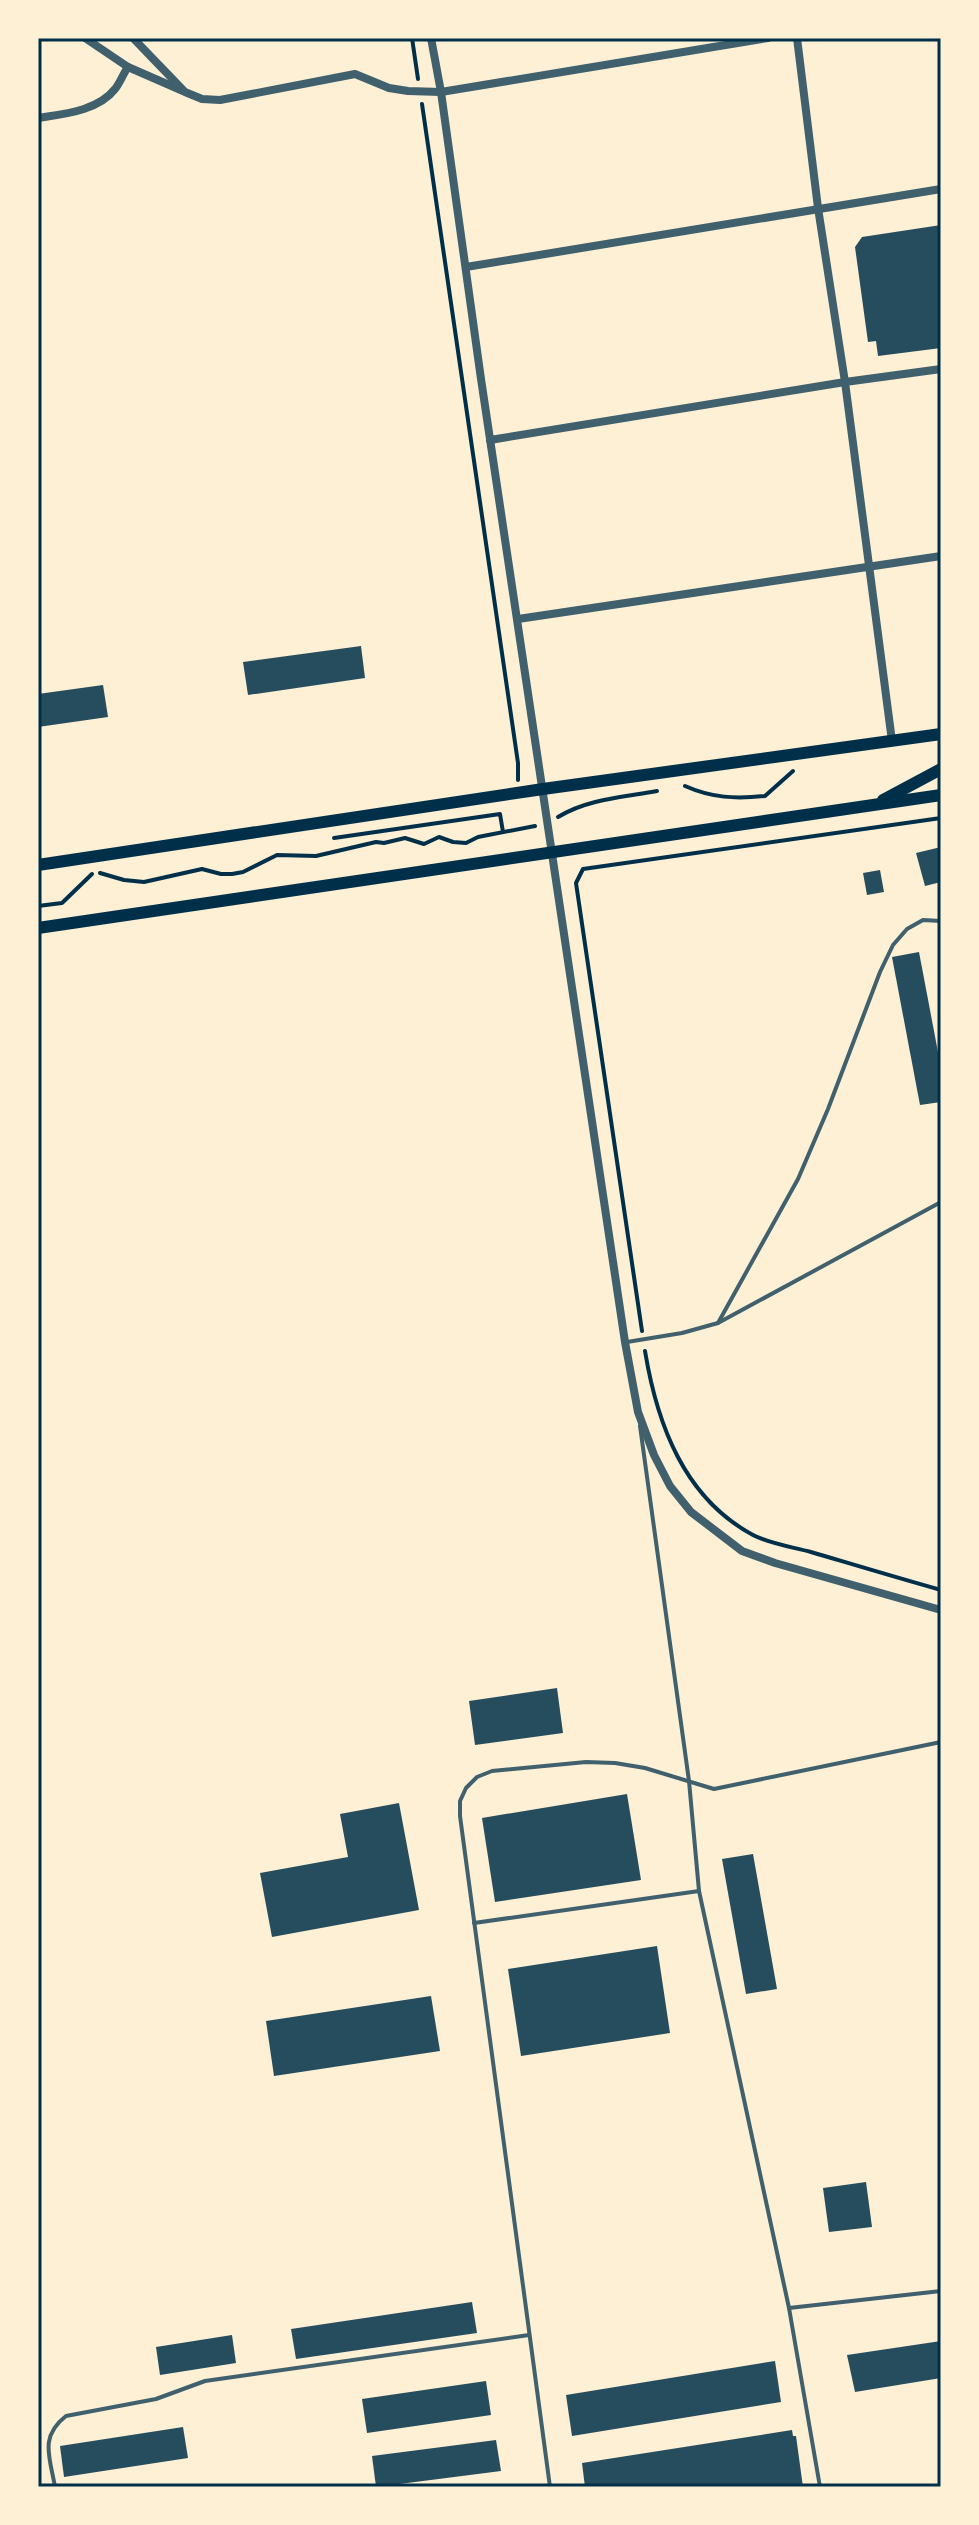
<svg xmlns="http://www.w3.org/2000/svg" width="979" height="2525" font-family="'DejaVu Sans',sans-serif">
<rect width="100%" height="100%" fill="#fdf0d5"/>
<g fill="#264d5e">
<polygon points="941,225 941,348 878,356 876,341 868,342 855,247 862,237"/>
<polygon points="361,646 365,678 248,695 243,662"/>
<polygon points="103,685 108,717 38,727 38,694"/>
<polygon points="941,847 941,882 925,886 916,853"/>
<polygon points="880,870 884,892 867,895 863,873"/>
<polygon points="919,952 941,1068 941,1102 920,1105 892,957"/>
<polygon points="557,1688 563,1733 475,1745 469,1701"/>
<polygon points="627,1794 641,1880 495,1902 482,1818"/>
<polygon points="399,1803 419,1910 272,1937 260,1873 348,1857 340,1814"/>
<polygon points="753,1854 777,1989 746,1994 722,1859"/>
<polygon points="657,1946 670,2033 521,2056 508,1969"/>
<polygon points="431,1996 440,2051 274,2076 266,2021"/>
<polygon points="866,2182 872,2227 829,2232 823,2188"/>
<polygon points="472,2302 477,2333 296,2359 291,2329"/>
<polygon points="232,2335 236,2363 160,2375 156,2347"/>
<polygon points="941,2341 941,2378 855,2392 847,2355"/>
<polygon points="775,2361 781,2402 572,2436 566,2395"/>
<polygon points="486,2381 491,2415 367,2433 362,2399"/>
<polygon points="183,2427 188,2458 64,2477 60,2446"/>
<polygon points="792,2430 793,2436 796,2436 803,2487 585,2487 582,2463"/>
<polygon points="496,2440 501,2471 376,2487 372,2456"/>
</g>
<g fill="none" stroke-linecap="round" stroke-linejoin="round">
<g stroke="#003049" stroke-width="4">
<polyline points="412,38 418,79"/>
<polyline points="422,104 518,763 518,780"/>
<path d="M685,786C712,798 735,799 765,796L793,771"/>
<path d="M558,817C587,799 624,797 657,791"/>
<polyline points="334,838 500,814 503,832"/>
<polyline points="100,873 124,880 144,882 202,869 221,874 232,874 243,872 277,855 316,856 376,842 384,843 405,838 424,844 439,837 453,842 466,843 478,837 535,826"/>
<polyline points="38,906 62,903 92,874"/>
<polyline points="642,1331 576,883 583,869 941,818"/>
<path d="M645,1351C657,1424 684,1498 753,1535C770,1544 793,1547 811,1552C855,1565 898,1578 941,1590"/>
</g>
<g stroke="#3f606c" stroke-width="4">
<polyline points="718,1323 798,1179 828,1109 880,972 893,945 907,929 923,920 941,921"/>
<polyline points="627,1342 682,1333 718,1323 941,1202"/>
<polyline points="640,1426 689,1781 699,1891 789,2308 820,2487"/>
<polyline points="474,1923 699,1891"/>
<polyline points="789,2308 941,2291"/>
<path d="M55,2487C50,2457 39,2437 66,2416L156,2399L205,2381L529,2335"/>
<polyline points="550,2487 460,1816 460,1801 466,1788 477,1777 492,1771 586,1762 615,1763 645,1768 714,1789 941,1742"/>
</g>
<g stroke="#3f606c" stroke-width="8">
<polyline points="85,38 128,67 183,91"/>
<polyline points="133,38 185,92 202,99 220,100 355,74 389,88 408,91 441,92 768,38"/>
<polyline points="431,38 441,92 481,379 625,1342 638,1412 654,1455 670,1486 691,1512 742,1551 775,1563 941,1610"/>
<polyline points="797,38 818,208 845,382 892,741"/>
<path d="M38,118C63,114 98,111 115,89C120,83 123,74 128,67"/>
<polyline points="466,267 941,189"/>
<polyline points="490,440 845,382 941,369"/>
<polyline points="518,619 941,556"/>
</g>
<g stroke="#003049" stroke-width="12">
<polyline points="883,800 941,769"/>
<polyline points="38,865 543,789 941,734"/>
<polyline points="38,928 941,795"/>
</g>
</g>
<rect width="979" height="2525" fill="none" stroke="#fdf0d5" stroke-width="80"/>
<rect x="40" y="40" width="899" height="2445" fill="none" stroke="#003049" stroke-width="3"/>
</svg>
